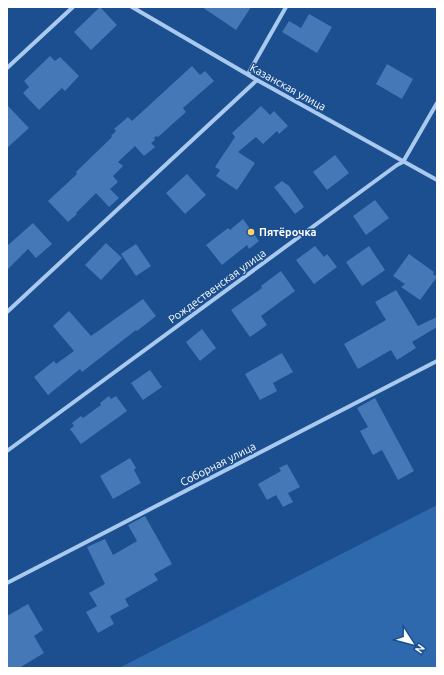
<svg xmlns="http://www.w3.org/2000/svg" width="444" height="675" font-family="Ubuntu,sans-serif">
<rect width="100%" height="100%" fill="#1b4f8f"/>
<polygon fill="#2e69ad" points="437,505 437,668 119,668"/>
<g fill="#4478b7">
<polygon points="100,7 117,25 91,50 74,32"/>
<polygon points="202,7 251,7 236,30"/>
<polygon points="309,14 332,27 317,53 282,32 289,21 301,28"/>
<polygon points="50,56 55,61 60,57 79,76 65,91 62,88 39,110 23,93 29,87 24,81"/>
<polygon points="387,64 413,79 402,99 376,84"/>
<polygon points="192,66 200,75 205,71 214,81 183,108 186,112 158,137 156,136 154,138 155,140 151,143 155,147 144,156 135,146 118,162 123,166 113,176 118,182 110,189 119,198 109,207 96,193 76,213 77,214 68,222 48,201 77,174 76,172 112,137 111,136 116,131 114,129 128,117 132,121"/>
<polygon points="7,105 29,128 7,148"/>
<polygon points="261,106 270,115 274,111 288,126 279,134 277,131 263,144 256,137 238,152 255,163 237,190 216,176 220,170 215,167 235,137 232,133"/>
<polygon points="335,155 349,173 327,190 313,172"/>
<polygon points="187,174 206,195 185,214 166,193"/>
<polygon points="282,181 289,186 304,207 295,214 274,187"/>
<polygon points="375,200 389,218 366,235 353,216"/>
<polygon points="243,219 259,241 249,249 247,245 222,265 206,245 228,228 230,230"/>
<polygon points="33,223 52,244 36,258 28,249 7,270 7,246"/>
<polygon points="106,243 122,258 101,280 85,265"/>
<polygon points="136,244 151,266 136,276 121,254"/>
<polygon points="315,246 324,257 327,254 337,267 314,284 296,260"/>
<polygon points="369,246 385,270 362,286 346,262"/>
<polygon points="409,254 434,272 433,274 437,277 420,300 401,287 405,284 393,276"/>
<polygon points="281,271 295,291 261,316 267,325 250,337 231,310 262,288 261,286"/>
<polygon points="396,290 418,326 437,317 437,327 412,342 416,348 397,360 391,350 358,369 344,344 386,320 375,302"/>
<polygon points="143,299 156,316 137,331 136,330 82,372 80,369 48,395 34,377 54,361 56,364 74,351 53,326 69,311 91,336"/>
<polygon points="202,329 216,348 200,361 186,342"/>
<polygon points="282,353 293,372 273,383 277,391 260,400 245,374"/>
<polygon points="150,370 162,387 143,400 131,383"/>
<polygon points="109,396 111,399 116,396 127,411 81,444 70,429 74,426 72,423 81,416 83,418 101,405 100,403"/>
<polygon points="375,398 414,471 398,480 382,450 373,455 360,431 368,427 357,408"/>
<polygon points="130,458 136,468 134,470 141,483 113,499 100,476"/>
<polygon points="287,464 300,487 288,493 293,502 283,507 276,495 267,500 258,484 281,471 279,468"/>
<polygon points="145,516 172,564 154,574 158,580 125,599 129,606 110,616 114,624 98,633 86,612 97,606 89,593 105,584 87,547 105,539 113,555 137,541 128,525"/>
<polygon points="28,604 43,630 34,636 44,653 19,668 7,668 7,616"/>
</g>
<g fill="none" stroke-linecap="round" stroke-linejoin="round">
<g stroke="#a9c9ee" stroke-width="4">
<polyline points="132,7 257,80 437,180"/>
<polyline points="7,68 73,7"/>
<polyline points="248,74 286,7"/>
<polyline points="7,312 257,80"/>
<polyline points="7,451 397,165 403,162 437,103"/>
<polyline points="7,583 437,361"/>
</g>
</g>
<circle fill="#ffd166" stroke="#1b4f8f" stroke-width="1.5" cx="251" cy="232" r="4"/>
<g text-anchor="middle" dominant-baseline="central" stroke-width="3" stroke-linejoin="round" paint-order="stroke">
<g font-size="11" fill="#fff" stroke="#1b4f8f">
<text transform="translate(288 87) rotate(29)">Казанская улица</text>
<text transform="translate(217 286) rotate(-36)">Рождественская улица</text>
<text transform="translate(218 464) rotate(-27)">Соборная улица</text>
</g>
<g font-size="11" font-weight="bold" fill="#fff" stroke="#1b4f8f" text-anchor="start">
<text x="259" y="232">Пятёрочка</text>
</g>
</g>
<rect width="444" height="675" fill="none" stroke="#ffffff" stroke-width="16"/>
<g transform="translate(412 643) rotate(126)" stroke="#1b4f8f" stroke-width="3" paint-order="stroke">
<path d="M0-3L7 15L0 10L-7 15Z" fill="#ffffff"/>
<text y="-6" font-size="11" font-weight="bold" text-anchor="middle" fill="#ffffff">N</text>
</g>
</svg>
